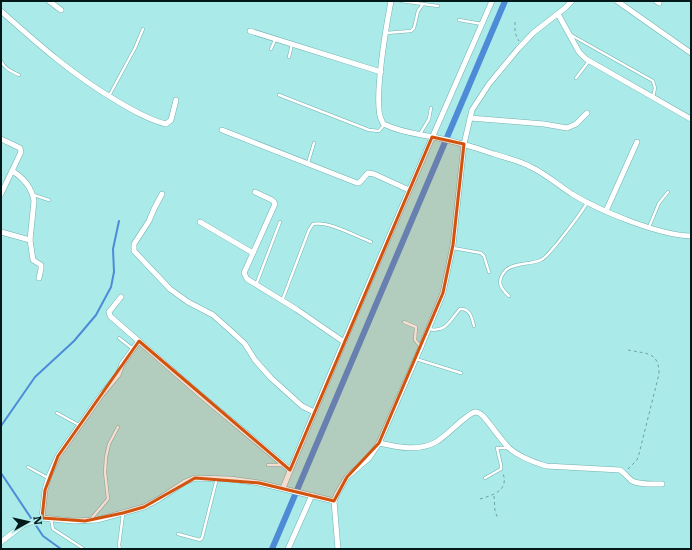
<svg xmlns="http://www.w3.org/2000/svg" width="692" height="550" font-family="Literata,serif">
<rect width="100%" height="100%" fill="#aaebea"/>
<g fill="none" stroke-linecap="round" stroke-linejoin="round">
<g stroke="#4d8bd7" stroke-width="2">
<polyline points="1,426 35,377 74,341 96,315 111,287 114,272 113,249 119,221"/>
<polyline points="1,473 43,536 61,549"/>
</g>
<polyline stroke="#4d8bd7" stroke-width="6" points="272,549 505,1"/>
<g stroke="#72b0b0" stroke-width="3.5">
<g id="service">
<polyline points="401,1 438,6"/>
<polyline points="459,20 482,24"/>
<polyline points="386,33 411,31 414,28 418,11 423,4"/>
<polyline points="571,35 653,81 655,88 653,97"/>
<polyline points="271,49 275,40"/>
<polyline points="289,57 292,44"/>
<path d="M1,61C5,69 11,71 19,75"/>
<polyline points="576,78 589,61"/>
<polyline points="279,95 369,130 379,131 384,125"/>
<polyline points="109,96 135,48 143,29"/>
<polyline points="420,134 429,119 431,108"/>
<polyline points="308,163 314,143"/>
<polyline points="34,195 49,200"/>
<polyline points="649,227 659,203 668,192"/>
<polyline points="453,248 481,253 484,256 489,272"/>
<polyline points="256,285 280,222"/>
<path d="M509,296C500,288 496,281 506,270C515,262 530,265 541,260C547,257 551,250 556,245C567,231 578,218 587,203"/>
<path d="M282,301L309,230L313,224C329,221 355,236 371,242"/>
<polyline points="404,322 416,327 415,340 421,347"/>
<path d="M429,329C446,333 450,320 460,309C470,308 472,318 474,326"/>
<polyline points="119,338 133,349"/>
<polyline points="416,359 461,373"/>
<polyline points="57,413 79,425"/>
<polyline points="268,465 284,465"/>
<polyline points="28,467 48,478"/>
<polyline points="485,478 501,469 501,465 497,448 509,448"/>
<polyline points="51,519 53,529 84,549"/>
<polyline points="91,519 108,499 105,472 106,457 109,444 118,427"/>
<polyline points="178,534 200,540 202,538 217,478"/>
<polyline points="120,549 119,545 123,514"/>
</g>
</g>
<g stroke="#72b0b0" stroke-width="6">
<g id="minor">
<polyline points="49,1 61,10"/>
<path d="M391,1C387,22 372,106 382,121C383,124 383,124 386,125C400,132 418,134 433,137C454,141 474,147 494,154C507,158 520,161 531,167C546,174 558,185 572,194C600,211 658,235 691,236"/>
<polyline points="617,1 691,53"/>
<polyline points="656,1 659,3"/>
<path d="M1,11C38,44 74,76 117,101C132,110 149,120 166,124L171,120L176,100"/>
<polyline points="558,14 579,52 586,59 691,119"/>
<polyline points="250,31 381,72"/>
<polyline points="470,118 544,124 567,128 576,124 587,113"/>
<polyline points="222,130 357,183 359,183 368,173 374,174 409,190"/>
<polyline points="1,139 20,148 21,152 1,194"/>
<path d="M12,171C23,177 32,188 34,201L30,240L33,260L41,265V269L39,278"/>
<polyline points="255,192 272,200 274,202 275,204 244,273 247,279 296,309 344,342"/>
<polyline points="162,194 154,209 149,221 134,244 134,251 170,289 188,302 213,315 231,331 245,344 255,360 271,378 302,406 314,412"/>
<polyline points="606,211 637,142"/>
<polyline points="200,222 253,253"/>
<polyline points="1,232 30,240"/>
<polyline points="121,297 109,312 110,316 204,398 290,470"/>
<path d="M379,443C397,447 418,452 436,442C447,436 466,414 475,412C479,412 481,414 483,416C492,426 500,439 509,448C519,457 533,462 546,466L620,470C625,473 628,478 632,481C640,485 653,484 662,484"/>
<path d="M283,488C350,324 421,163 492,1"/>
<polyline points="42,518 45,490 49,476 58,456 102,394 118,375 122,364 139,341"/>
<polyline points="1,542 23,525 36,520 42,518 73,521 97,520 144,507 159,499 185,482 195,478 230,479 259,483 334,501"/>
<polyline points="288,549 312,495"/>
<polyline points="338,549 334,501 337,494 347,477 369,458 379,443 421,347 443,293 453,245 464,144 472,110 489,84 518,49 533,33 565,8 572,1"/>
</g>
</g>
<g stroke="#6ea09f" stroke-width="1" stroke-dasharray="3 3" stroke-linecap="butt">
<polyline points="515,22 515,33 519,41"/>
<path d="M628,469L637,460L639,454L659,374C659,351 646,354 628,350"/>
<polyline points="494,496 495,511 498,519"/>
<path d="M480,499C493,495 509,491 503,473"/>
</g>
<use href="#service" stroke="#fff" stroke-width="2.5"/>
<use href="#minor" stroke="#fff" stroke-width="5"/>
</g>
<path fill="#d1530d" fill-opacity="0.2" stroke="#d1530d" stroke-width="3" stroke-linejoin="round" d="M432,137L464,144L453,245L443,293L379,443L347,477L334,501L259,483L195,478L144,507L123,513L85,521L42,518L45,490L58,456L139,341L290,470Z"/>
<rect width="692" height="550" fill="none" stroke="#011919" stroke-width="4"/>
<g transform="translate(28 522) rotate(82)" stroke="#aaebea" stroke-width="3" paint-order="stroke">
<path d="M0-3L7 15L0 10L-7 15Z" fill="#011919"/>
<text y="-6" font-size="11" font-weight="bold" text-anchor="middle" fill="#011919">N</text>
</g>
</svg>
